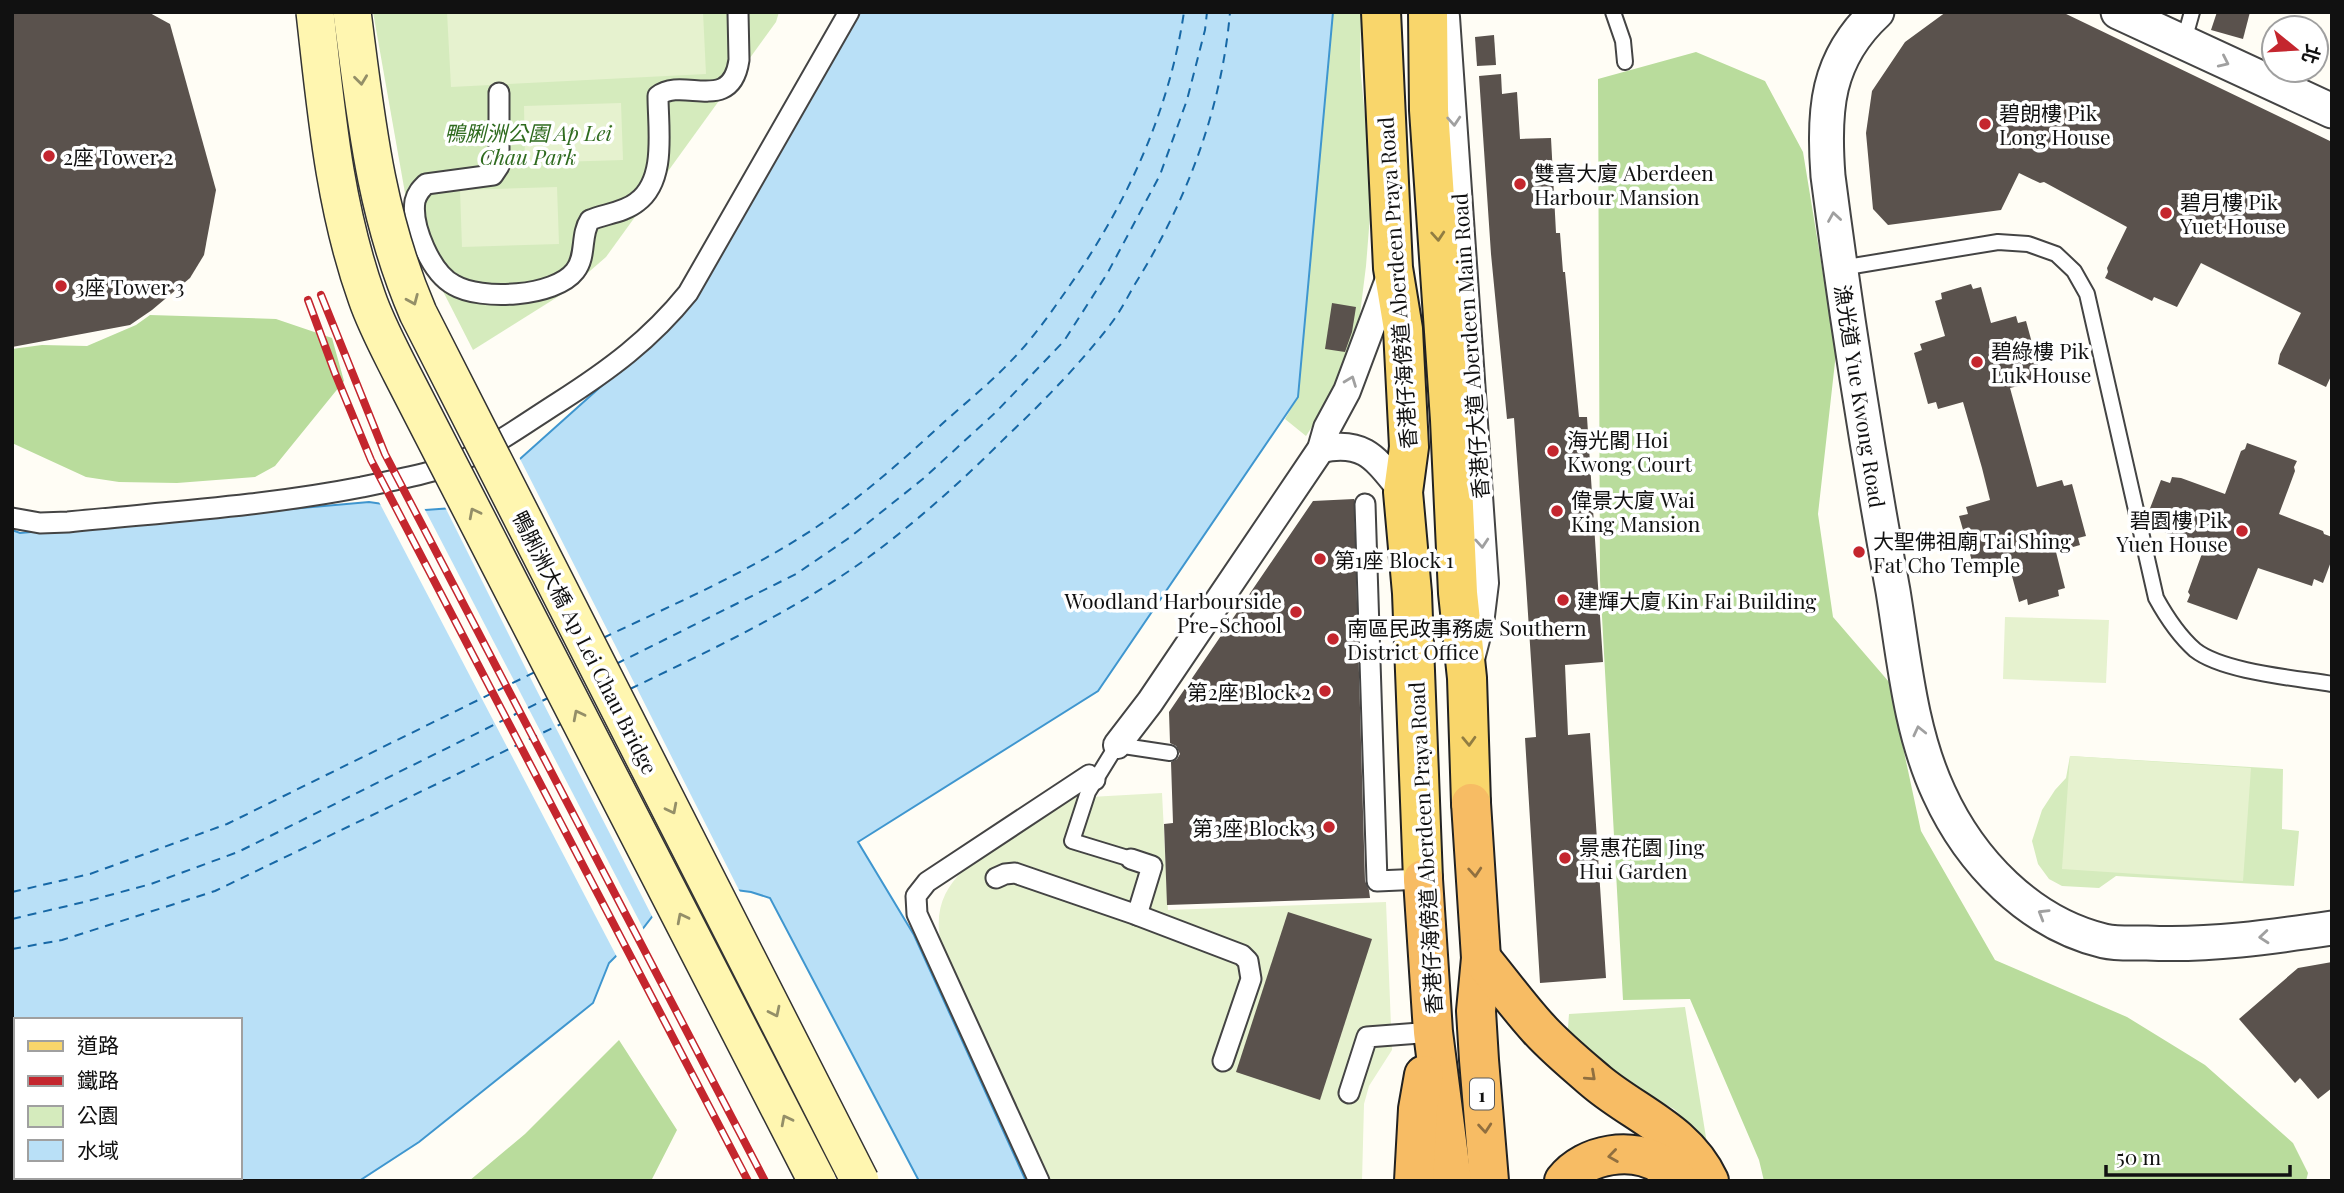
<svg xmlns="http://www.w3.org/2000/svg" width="2344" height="1193" font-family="'Playfair Display','Noto Sans TC',serif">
<rect width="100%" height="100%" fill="#fffdf5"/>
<g fill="#d5ebbd">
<polygon points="373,12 779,12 776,22 606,257 567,291 473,350 425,256 408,210"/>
<polygon points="1333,12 1361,12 1360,66 1368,146 1370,216 1366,266 1357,338 1341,382 1306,436 1285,419 1298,397"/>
<polygon points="2070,756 2283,769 2282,829 2299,831 2294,886 2116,876 2099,888 2062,886 2049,879 2038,864 2032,841 2042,810 2055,790 2066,778"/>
<polygon points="1685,1007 1713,1181 1698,1133 1674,1109 1653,1098 1567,1041 1569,1014"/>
</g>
<g fill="#b9dc9c">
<polygon points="1696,52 1765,81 1803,152 1836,353 1818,514 1833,617 1889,682 1921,831 1995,960 2127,1017 2205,1065 2293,1143 2308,1173 2306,1181 1764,1181 1759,1160 1690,999 1623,1000 1600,580 1598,79"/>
<polygon points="150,315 276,319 332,338 344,381 275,466 255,477 177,483 119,482 86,477 12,443 12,349 42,345 87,346 136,325"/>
<polygon points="619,1040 677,1130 651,1181 469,1181 525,1134"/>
</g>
<g fill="#e6f2cf">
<polygon points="447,12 703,12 706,74 451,87"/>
<polygon points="621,103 623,160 525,163 524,106"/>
<polygon points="557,187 559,244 462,247 460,190"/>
<polygon points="2005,617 2109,620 2106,683 2003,679"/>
<polygon points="2070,756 2251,768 2243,881 2062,869"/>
<path d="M1083,789L1090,797L1162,793L1168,910L1386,902L1392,1050L1369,1086L1364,1104L1362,1181H1050L941,944C928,884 973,861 1015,833C1038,819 1060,804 1083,789Z"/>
</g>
<path fill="#b9e0f7" stroke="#3f96cf" stroke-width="2" fill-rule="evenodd" d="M857,12H1333L1298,397L1098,691L858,842L914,935L1026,1181H919L770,898L751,892L713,887L690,892L658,909L641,931L609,963L593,1003L419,1142L359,1181H12V530L20,533L369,502L425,510L453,508L511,467L684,312ZM16,1020H240V1177H16Z"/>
<g fill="#fffdf5">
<polygon points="518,455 614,643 741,894 713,890 691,895 660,912 654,920 534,685 444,505 451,505"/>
<polygon points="378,500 423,506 645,932 618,959"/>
</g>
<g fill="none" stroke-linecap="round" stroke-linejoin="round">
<g stroke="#1768a6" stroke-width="2" stroke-dasharray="9 7" stroke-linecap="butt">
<path d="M603,638C674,604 749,572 815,528C860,498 902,461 942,424C964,404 988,385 1009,363C1031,341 1050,314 1068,288C1126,205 1169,113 1184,12"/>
<polyline points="616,664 796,574 849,538 924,478 996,412 1064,341 1107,274 1160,175 1187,100 1205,30 1207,12"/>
<path d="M630,689C709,651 790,613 862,562C913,525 961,482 1006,437C1043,402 1079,365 1110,325C1120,312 1127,298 1135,284C1186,203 1222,108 1230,12"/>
<polyline points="12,892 90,874 227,824 535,672"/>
<polyline points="12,919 84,902 151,884 238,852 548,698"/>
<polyline points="12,949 62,940 215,891 563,723"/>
</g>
</g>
<g fill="#5a524d">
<polygon points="12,12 148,12 170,24 216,190 204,255 190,278 152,310 130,325 12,347"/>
<polygon points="1946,12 2062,12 2332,142 2332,374 2326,387 2278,364 2280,354 2301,313 2201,263 2177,307 2154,297 2152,301 2105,278 2108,272 2107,268 2127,227 2044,182 2040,183 2019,173 2001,210 1888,225 1873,209 1866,133 1872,91 1905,42"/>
<polygon points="2217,12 2250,12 2243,39 2211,30"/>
<polygon points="1494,35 1496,65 1477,66 1475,37"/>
<polygon points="1501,74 1502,94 1517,92 1520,139 1551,138 1556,233 1560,233 1563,272 1565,272 1579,417 1587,417 1603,662 1565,665 1568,735 1590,733 1606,978 1540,983 1525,738 1536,737 1526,583 1514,418 1507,419 1491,254 1479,76"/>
<polygon points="1971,284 1973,289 1981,287 1991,323 2016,316 2018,323 2026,321 2040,372 2032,375 2034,382 2010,388 2030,461 2037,487 2062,480 2064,486 2072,484 2086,536 2078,538 2080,545 2056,552 2065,588 2058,590 2059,596 2028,605 2027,599 2019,602 2009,565 1984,572 1982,565 1974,568 1959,516 1968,514 1966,507 1990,500 1982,468 1963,402 1938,409 1936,402 1928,404 1914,353 1922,350 1920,344 1945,336 1935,301 1942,299 1941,293"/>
<polygon points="1332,303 1356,307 1352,332 1345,352 1325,349"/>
<polygon points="2247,443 2297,461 2294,467 2295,471 2279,514 2323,531 2324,534 2332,537 2332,559 2323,583 2314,579 2312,586 2258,568 2237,620 2187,602 2190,595 2188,592 2204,548 2162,531 2160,528 2154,526 2156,519 2147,516 2161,480 2170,483 2172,477 2181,478 2225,494 2241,451 2245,449"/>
<polygon points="1354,499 1365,881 1369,890 1370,898 1167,905 1164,824 1173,823 1171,762 1177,759 1180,754 1176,746 1170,743 1169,712 1313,501"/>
<polygon points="1288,912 1372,939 1320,1100 1236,1072"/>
<polygon points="2332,962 2332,1088 2318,1099 2300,1078 2295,1083 2239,1019 2298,968"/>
</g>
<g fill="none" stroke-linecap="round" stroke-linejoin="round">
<g stroke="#444" stroke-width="18">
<g id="service">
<polyline points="1613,12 1623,41 1625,62"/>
<polyline points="2183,44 2192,12"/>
<path d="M1841,268L1998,242L2028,244L2056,254L2074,271L2087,294L2156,598C2167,618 2178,635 2195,650C2223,672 2296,678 2332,684"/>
<polyline points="1131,859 1072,841 1088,792 1117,745 1170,753"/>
</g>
</g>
<g stroke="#444" stroke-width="23">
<g id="pedestrian">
<path d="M499,93V166L493,175L426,184C421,189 417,193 415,201C411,226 431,273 454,285C481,301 555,297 575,271C587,256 580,235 590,220C605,214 625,212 637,202C667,180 658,129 658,96C683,76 731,115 739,60L738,12"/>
<polyline points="1365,504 1377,881 1423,879"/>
<path d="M12,518L40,523L68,522C166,512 265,506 362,487C388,481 414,477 440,469C483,455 521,426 559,402C609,370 650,340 688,293L849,12"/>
<polyline points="1131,859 1152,866 1137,915"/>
<polyline points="996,878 1005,874 1015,873 1137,915 1242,955 1248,961 1251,979 1223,1061"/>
<polyline points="1349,1093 1367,1037 1433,1032"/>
<polyline points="1039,1181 917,914 916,896 927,882 1089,775 1095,780"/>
</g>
</g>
<g stroke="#444" stroke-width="30">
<g id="minor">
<polyline points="1446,17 1485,583 1480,624 1472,655"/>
<path d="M1321,449C1366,439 1377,461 1403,492"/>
<polyline points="1117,745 1150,702 1321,449 1327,428 1347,391 1392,271"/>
</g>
</g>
<g stroke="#444" stroke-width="37">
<g id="tertiary">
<path d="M1877,12C1826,59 1823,111 1828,176C1846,315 1868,454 1893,591C1904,658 1910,731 1939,793C1970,861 2029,923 2104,941C2117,944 2133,943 2147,943C2209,946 2271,937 2332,928"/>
<polyline points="2118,12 2332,111"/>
</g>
</g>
<g stroke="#222" stroke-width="42">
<g id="primary">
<polyline points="1381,12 1393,268 1403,329 1409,447 1403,492 1412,593 1423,879"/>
<polyline points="1428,12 1429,110 1450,420 1458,593 1467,678 1471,803"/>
</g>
</g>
<g stroke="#222" stroke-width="42">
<g id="trunk">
<polyline points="1471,803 1481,958 1476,1011 1479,1060 1489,1181"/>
<polyline points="1423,879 1433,1032 1452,1181"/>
<path d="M1481,958C1500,981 1518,1006 1538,1028C1556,1048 1578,1066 1598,1083C1637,1115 1686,1132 1709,1181"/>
<polyline points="1414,1181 1418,1109 1424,1075"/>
<path d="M1564,1181C1586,1153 1633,1146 1662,1165C1669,1169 1673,1175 1678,1181"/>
</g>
</g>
<use href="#service" stroke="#fff" stroke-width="14"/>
<use href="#pedestrian" stroke="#fff" stroke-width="19"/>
<use href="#minor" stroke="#fff" stroke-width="26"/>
<use href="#tertiary" stroke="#fff" stroke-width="33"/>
<use href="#primary" stroke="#f9d66b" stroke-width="38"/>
<use href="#trunk" stroke="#f7bc64" stroke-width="38"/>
<g stroke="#c4262e" stroke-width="8">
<g id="rail">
<polyline points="321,295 385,454 765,1181"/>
<polyline points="308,300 335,373 371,460 748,1181"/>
</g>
</g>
<use href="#rail" stroke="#fff" stroke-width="5" stroke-dasharray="16" stroke-linecap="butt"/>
<g stroke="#333" stroke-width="40" stroke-linecap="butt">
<g id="secondary-bridge">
<path d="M315,12C326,109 334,206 367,298C376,324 389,348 401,372L817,1181"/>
<path d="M352,12C366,119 375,213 418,313L860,1181"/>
</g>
</g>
<use href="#secondary-bridge" stroke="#fff6b0" stroke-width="37"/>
</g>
<defs><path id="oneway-chevron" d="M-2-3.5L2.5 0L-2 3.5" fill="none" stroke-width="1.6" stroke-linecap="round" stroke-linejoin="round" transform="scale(1.75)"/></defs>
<g stroke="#a0a0a0">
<use href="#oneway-chevron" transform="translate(2224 62) rotate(25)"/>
<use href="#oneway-chevron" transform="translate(1454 121) rotate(86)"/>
<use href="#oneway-chevron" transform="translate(1834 217) rotate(-99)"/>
<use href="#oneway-chevron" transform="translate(1351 381) rotate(-69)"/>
<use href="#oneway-chevron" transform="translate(1482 543) rotate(86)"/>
<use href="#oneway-chevron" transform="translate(1919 731) rotate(-103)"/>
<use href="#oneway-chevron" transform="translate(2043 914) rotate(-149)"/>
<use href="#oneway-chevron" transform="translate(2264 937) rotate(175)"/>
</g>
<g stroke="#948f68">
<use href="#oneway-chevron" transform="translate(361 80) rotate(83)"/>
<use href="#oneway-chevron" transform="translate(413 300) rotate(67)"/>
<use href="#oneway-chevron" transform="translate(474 513) rotate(-117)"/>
<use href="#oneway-chevron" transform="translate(578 715) rotate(-117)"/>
<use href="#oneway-chevron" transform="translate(672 809) rotate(63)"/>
<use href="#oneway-chevron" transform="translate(682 918) rotate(-117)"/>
<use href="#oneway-chevron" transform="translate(775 1012) rotate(64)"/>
<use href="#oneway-chevron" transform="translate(786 1120) rotate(-117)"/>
</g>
<g stroke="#917d42">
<use href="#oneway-chevron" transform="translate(1438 236) rotate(86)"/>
<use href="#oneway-chevron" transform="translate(1469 741) rotate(88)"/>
</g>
<g stroke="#906f3f">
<use href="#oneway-chevron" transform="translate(1475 872) rotate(86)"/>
<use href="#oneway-chevron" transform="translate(1591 1076) rotate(42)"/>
<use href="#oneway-chevron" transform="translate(1485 1128) rotate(85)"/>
<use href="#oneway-chevron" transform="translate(1613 1156) rotate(172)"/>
</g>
<g fill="#c4262e" stroke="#fff" stroke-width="2.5">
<circle cx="1985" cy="124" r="7"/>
<circle cx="49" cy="156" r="7"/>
<circle cx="1520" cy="184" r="7"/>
<circle cx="2166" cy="213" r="7"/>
<circle cx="61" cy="286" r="7"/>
<circle cx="1977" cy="362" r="7"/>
<circle cx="1553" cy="451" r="7"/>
<circle cx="1557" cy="511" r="7"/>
<circle cx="2242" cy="531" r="7"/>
<circle cx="1859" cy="552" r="7"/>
<circle cx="1320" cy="559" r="7"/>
<circle cx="1563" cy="600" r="7"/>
<circle cx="1296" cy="612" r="7"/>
<circle cx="1333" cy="639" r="7"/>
<circle cx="1325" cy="691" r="7"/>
<circle cx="1329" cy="827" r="7"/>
<circle cx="1565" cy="858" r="7"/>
</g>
<g text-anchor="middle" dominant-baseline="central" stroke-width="7" stroke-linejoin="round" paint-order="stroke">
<rect fill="#fff" stroke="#585858" stroke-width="2" x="1470" y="1078.5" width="24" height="31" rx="5"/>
<g font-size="19" font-weight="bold" fill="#111">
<text x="1482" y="1094">1</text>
</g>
<g font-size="21" fill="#111" stroke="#fff" text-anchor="start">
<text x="1999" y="112">碧朗樓 Pik<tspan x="1999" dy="24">Long House</tspan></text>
<text x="63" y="156">2座 Tower 2</text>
<text x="1534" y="172">雙喜大廈 Aberdeen<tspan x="1534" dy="24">Harbour Mansion</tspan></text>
<text x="2180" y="201">碧月樓 Pik<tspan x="2180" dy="24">Yuet House</tspan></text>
<text x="75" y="286">3座 Tower 3</text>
<text x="1991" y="350">碧綠樓 Pik<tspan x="1991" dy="24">Luk House</tspan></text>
<text x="1567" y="439">海光閣 Hoi<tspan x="1567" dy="24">Kwong Court</tspan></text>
<text x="1571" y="499">偉景大廈 Wai<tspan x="1571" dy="24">King Mansion</tspan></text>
<text x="2228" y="519" text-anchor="end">碧園樓 Pik<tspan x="2228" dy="24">Yuen House</tspan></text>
<text x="1873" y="540">大聖佛祖廟 Tai Shing<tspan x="1873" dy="24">Fat Cho Temple</tspan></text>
<text x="1334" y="559">第1座 Block 1</text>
<text x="1282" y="600" text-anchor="end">Woodland Harbourside<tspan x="1282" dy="24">Pre-School</tspan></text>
<text x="1577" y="600">建輝大廈 Kin Fai Building</text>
<text x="1347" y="627">南區民政事務處 Southern<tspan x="1347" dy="24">District Office</tspan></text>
<text x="1311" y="691" text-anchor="end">第2座 Block 2</text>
<text x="1315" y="827" text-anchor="end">第3座 Block 3</text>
<text x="1579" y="846">景惠花園 Jing<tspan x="1579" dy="24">Hui Garden</tspan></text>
</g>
<g font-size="21" font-style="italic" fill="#2f6b1f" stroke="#fff">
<text x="528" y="132">鴨脷洲公園 Ap Lei<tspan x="528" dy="24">Chau Park</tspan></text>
</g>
<g font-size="21" fill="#111" stroke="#fff">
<text transform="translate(1396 283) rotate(-94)">香港仔海傍道 Aberdeen Praya Road</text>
<text transform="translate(1469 346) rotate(-94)">香港仔大道 Aberdeen Main Road</text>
<text transform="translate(1861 396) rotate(81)">漁光道 Yue Kwong Road</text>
<text transform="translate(586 642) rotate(63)">鴨脷洲大橋 Ap Lei Chau Bridge</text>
<text transform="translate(1424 848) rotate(-93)">香港仔海傍道 Aberdeen Praya Road</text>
</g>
</g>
<rect width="2344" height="1193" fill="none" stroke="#111111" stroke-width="28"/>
<rect x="14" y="1018" width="228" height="161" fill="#ffffff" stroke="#a0a0a0" stroke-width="2"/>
<rect x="28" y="1041" width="35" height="10" fill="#f9d66b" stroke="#a0a0a0" stroke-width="2"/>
<text x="77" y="1053" font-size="21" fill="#111111">道路</text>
<rect x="28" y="1076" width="35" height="10" fill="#c4262e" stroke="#a0a0a0" stroke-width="2"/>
<text x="77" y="1088" font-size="21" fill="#111111">鐵路</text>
<rect x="28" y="1106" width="35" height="21" fill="#d5ebbd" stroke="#a0a0a0" stroke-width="2"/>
<text x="77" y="1123" font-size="21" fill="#111111">公園</text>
<rect x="28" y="1140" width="35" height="21" fill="#b9e0f7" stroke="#a0a0a0" stroke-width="2"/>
<text x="77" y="1158" font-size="21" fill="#111111">水域</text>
<g transform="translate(2295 49) rotate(108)"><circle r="33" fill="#ffffff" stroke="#a0a0a0" stroke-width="2"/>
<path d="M0-5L12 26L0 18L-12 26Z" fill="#c4262e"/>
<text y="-10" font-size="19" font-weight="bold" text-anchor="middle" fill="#111111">北</text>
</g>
<path d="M2106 1165v10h184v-10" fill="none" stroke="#111111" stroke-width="3.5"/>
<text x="2116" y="1165" font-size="21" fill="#111111" stroke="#ffffff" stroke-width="5" paint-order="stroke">50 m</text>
</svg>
